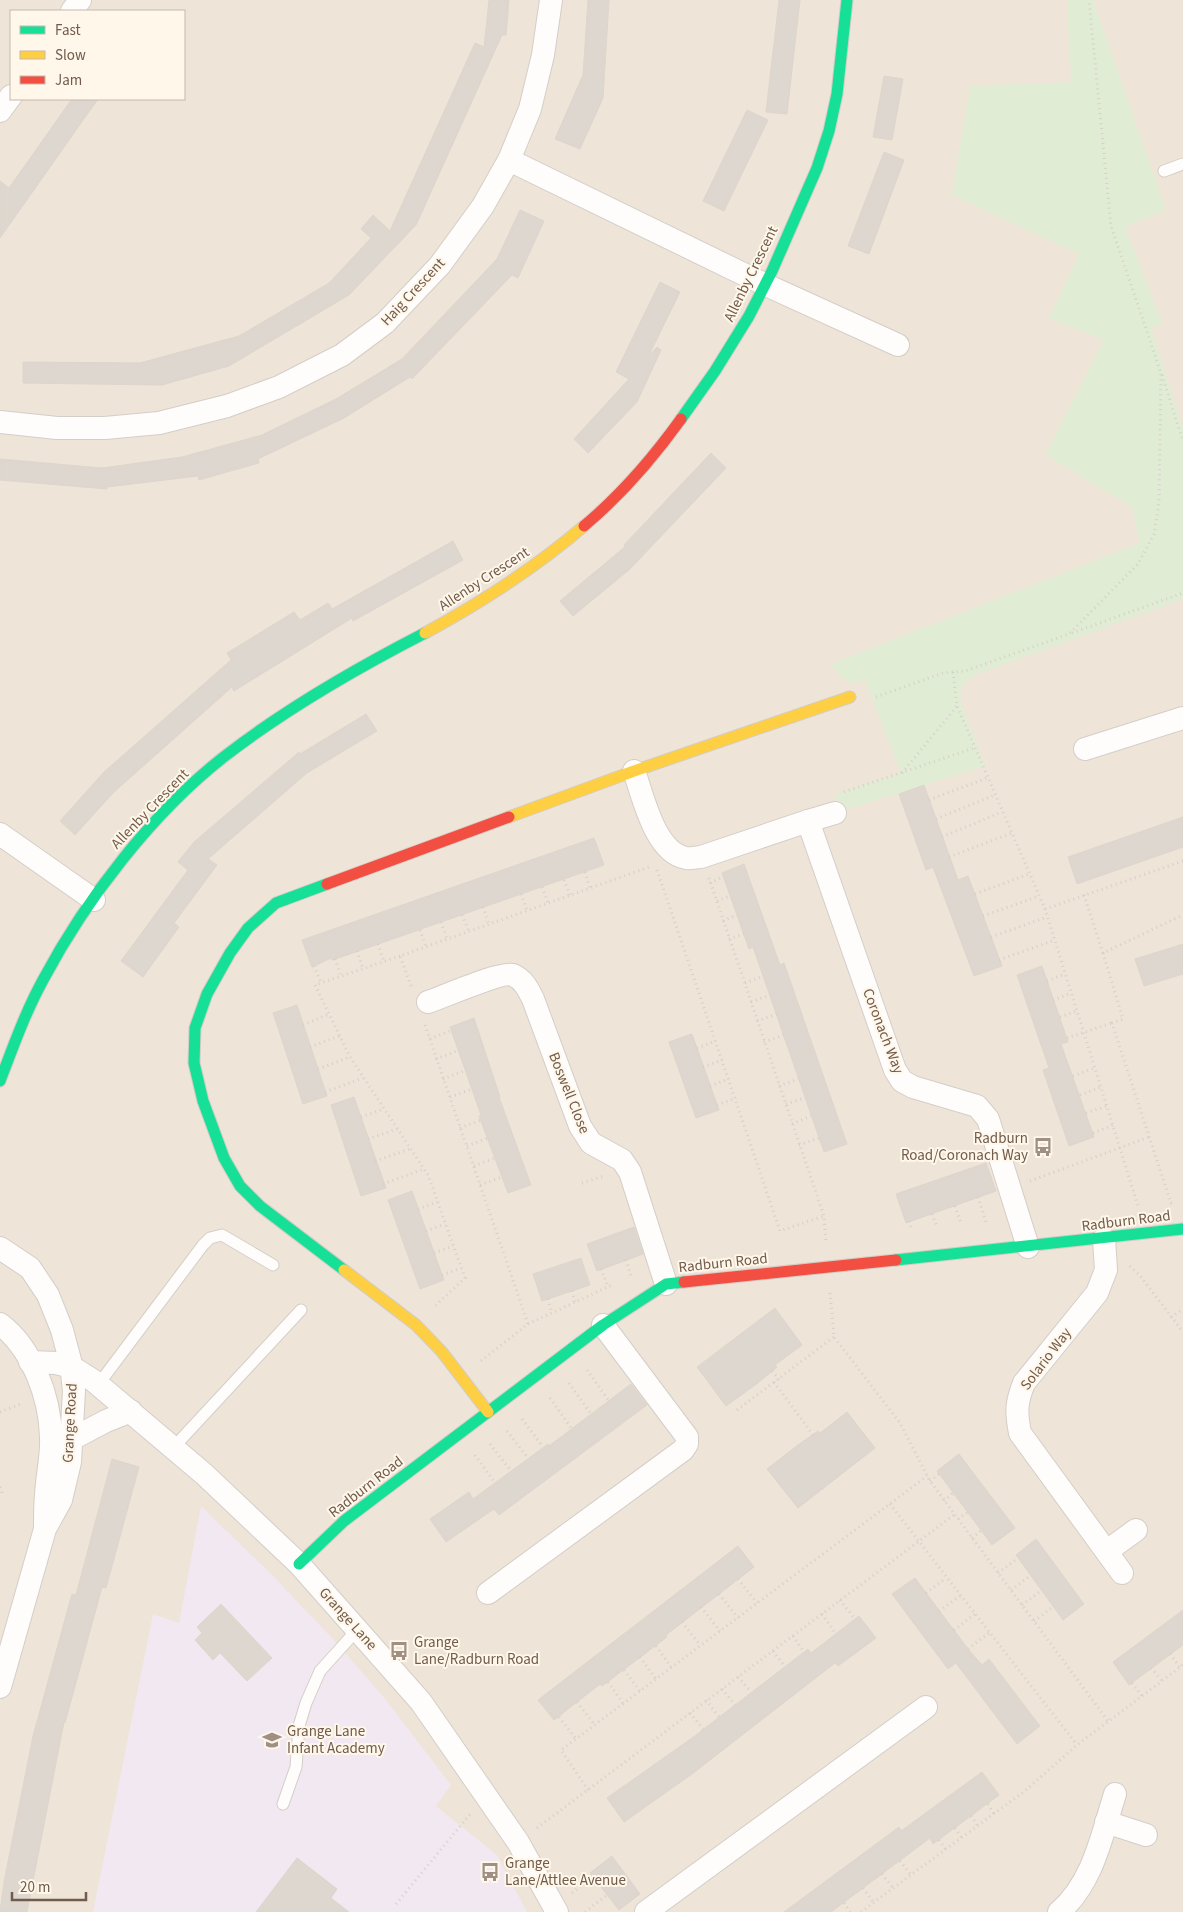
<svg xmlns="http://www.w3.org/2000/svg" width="1183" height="1912" font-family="'Source Sans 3',sans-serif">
<rect width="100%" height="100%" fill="#f5f1e9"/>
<path fill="#eee4d7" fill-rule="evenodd" d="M0,0H1183V1912H0ZM11,11H184V99H11Z"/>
<polygon fill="#f2e8f1" points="201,1506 273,1576 332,1638 382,1695 451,1785 436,1806 497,1855 527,1912 93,1912 153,1614 179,1623"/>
<polygon fill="#e1ecd5" points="1067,0 1093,0 1166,210 1125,227 1163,324 1151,328 1183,426 1183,599 975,675 963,684 960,699 985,766 835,813 835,794 901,773 865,680 850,683 840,676 831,664 1140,543 1132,507 1045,455 1104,340 1049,318 1079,254 952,195 970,86 1071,82"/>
<g fill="#ded7cf" stroke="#ded5cc">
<polygon points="489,0 509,0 506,35 502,35 416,225 349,295 229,366 162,385 23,383 23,362 140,363 239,336 329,283 371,238 361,229 373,215 390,231 475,43 484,47"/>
<polygon points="588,0 609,0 603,98 580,149 555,139 583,75"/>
<polygon points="779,0 800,0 787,114 766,112"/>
<polygon points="884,76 903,79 892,140 873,137"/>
<polygon points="72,99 98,99 0,238 0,181 9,188"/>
<polygon points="747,110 768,120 724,211 703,201"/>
<polygon points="884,152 904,160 869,254 848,246"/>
<polygon points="520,210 544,221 518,278 512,275 412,379 410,377 344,418 258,459 259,463 199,480 198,476 107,487 107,489 0,480 0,459 102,468 182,457 262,435 336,399 402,359 497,259"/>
<polygon points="660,282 680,292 648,357 657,347 661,350 637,402 588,453 574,439 629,379 616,372"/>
<polygon points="711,453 726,468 630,569 573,616 560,601 626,546 624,545"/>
<polygon points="453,541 463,560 353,621 352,618 234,691 232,687 113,793 75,835 60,821 104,772 231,660 227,653 294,612 300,620 328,603 332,609"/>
<polygon points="366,714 377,731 307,773 208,859 217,865 174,923 179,927 143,977 121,961 188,870 178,862 194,842 299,752 300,754"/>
<polygon points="924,785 958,880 968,876 1002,966 974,976 933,867 926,870 899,794"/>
<polygon points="1183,817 1183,847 1077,884 1068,857"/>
<polygon points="594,838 604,865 347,955 332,960 331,958 312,967 302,940"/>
<polygon points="744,864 780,965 784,963 847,1144 824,1152 753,947 749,949 722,873"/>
<polygon points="1183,944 1183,974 1144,986 1135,959"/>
<polygon points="1042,966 1068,1042 1061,1044 1094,1137 1069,1146 1043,1070 1049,1068 1017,975"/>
<polygon points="297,1005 327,1096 303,1104 273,1013"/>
<polygon points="474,1018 500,1097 499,1097 531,1185 508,1193 479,1116 481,1115 450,1027"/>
<polygon points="692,1034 719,1110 696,1118 669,1042"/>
<polygon points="354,1097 386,1188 361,1196 331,1105"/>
<polygon points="986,1163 996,1191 906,1223 896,1194"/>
<polygon points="412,1191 444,1280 420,1289 388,1200"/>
<polygon points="634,1227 643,1254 597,1271 587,1244"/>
<polygon points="581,1258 590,1285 542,1301 533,1274"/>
<polygon points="775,1308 802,1345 775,1365 777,1367 758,1383 726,1406 697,1367"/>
<polygon points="631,1384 647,1405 499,1515 494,1509 446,1542 430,1519 469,1492 473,1499 548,1444 549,1446"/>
<polygon points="847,1412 875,1448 798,1508 767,1469 798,1445 818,1431 820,1433"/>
<polygon points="959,1454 1015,1528 992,1545 937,1471"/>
<polygon points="112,1459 139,1467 106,1588 102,1587 65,1723 64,1722 27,1912 0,1912 4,1882 33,1736 72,1594 76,1595"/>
<polygon points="1036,1539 1084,1604 1063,1620 1016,1555"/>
<polygon points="738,1546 754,1567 666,1635 667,1637 602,1686 600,1684 554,1720 538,1700"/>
<polygon points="915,1578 968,1649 982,1665 989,1659 1040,1726 1017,1744 956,1663 948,1669 892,1594"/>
<polygon points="221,1604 272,1658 247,1681 220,1653 213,1660 195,1640 202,1633 197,1627"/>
<polygon points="1183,1610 1183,1645 1129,1685 1113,1662"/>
<polygon points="859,1616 876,1638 838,1666 835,1663 692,1774 624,1822 607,1798 692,1738 808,1649 811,1653"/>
<polygon points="982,1772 999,1795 933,1844 930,1838 831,1912 784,1912 899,1827 901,1831"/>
<polygon points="612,1856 640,1894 619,1910 590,1873"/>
<polygon points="297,1858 337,1889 331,1898 349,1912 256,1912"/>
</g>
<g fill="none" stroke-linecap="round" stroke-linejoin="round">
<g stroke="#d4cec8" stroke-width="13">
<g id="lane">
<polyline points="1164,171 1183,164"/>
<polyline points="98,1385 203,1245 210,1238 222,1235 273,1265"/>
<polyline points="173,1448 301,1310"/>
<polyline points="283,1804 296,1767 299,1726 306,1703 320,1671 357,1630"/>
</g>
</g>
<g stroke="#d4cec8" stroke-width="24">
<g id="street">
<polyline points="72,11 80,0"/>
<polyline points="0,111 11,96"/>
<polyline points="509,160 766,285 898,345"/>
<polyline points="0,422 57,428 105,428 159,423 227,406 279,387 342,355 385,323 440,265 483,206 509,160 530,109 543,55 551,0"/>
<polyline points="1085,749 1183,718"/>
<path d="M634,771C643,796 655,853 686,858C690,859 697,857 701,857L808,821L835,813"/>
<polyline points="808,821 895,1070 902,1081 913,1087 977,1106 988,1119 1028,1247"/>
<polyline points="0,834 94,900"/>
<path d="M428,1002C443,997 502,971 513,975C524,980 528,989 533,999L580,1126L591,1143L622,1160L630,1172L666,1284"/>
<path d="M1104,1239L1106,1270L1097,1293L1024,1383C1016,1403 1016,1412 1020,1433L1122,1573"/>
<polyline points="0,1248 30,1268 48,1295 62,1330 71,1364 74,1391 70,1462 61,1500 45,1529 0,1687"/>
<path d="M0,1324C32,1348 50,1397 51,1437C52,1456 47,1475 46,1495C45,1505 45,1515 45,1525"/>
<polyline points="30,1362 56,1363 72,1367 94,1381 204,1474 299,1564 421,1702 518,1842 557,1912"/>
<polyline points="60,1439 72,1439 106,1421 131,1411"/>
<polyline points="1107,1551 1136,1530"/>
<polyline points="488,1593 683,1450 687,1444 687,1437 603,1325"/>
<polyline points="1106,1822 1146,1835"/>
<polyline points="646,1912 926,1707"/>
<path d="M1059,1912C1093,1883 1102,1835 1115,1794"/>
</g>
</g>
<g stroke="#d3cdc5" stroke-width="13">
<g id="fast">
<polyline points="681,419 715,371 749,316 772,271 817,168 829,131 837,94 847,0"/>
<polyline points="327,884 276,903 248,928 230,953 207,994 195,1028 194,1063 203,1101 224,1158 240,1186 260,1206 344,1270"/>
<path d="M0,1081C13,1047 25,1013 43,980C86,899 153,812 225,756C287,708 355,669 425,633"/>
<polyline points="896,1260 1183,1229"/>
<polyline points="299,1564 344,1521 603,1325 666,1284 684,1282"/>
</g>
</g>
<g stroke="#d3cdc5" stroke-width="13">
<g id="slow">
<path d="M425,633C482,602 535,568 584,526"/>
<polyline points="509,817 634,771 850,697"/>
<polyline points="344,1270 416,1325 442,1352 488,1412"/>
</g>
</g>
<g stroke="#d3cdc5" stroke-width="13">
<g id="jam">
<path d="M584,526C621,495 653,458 681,419"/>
<polyline points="327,884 509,817"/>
<polyline points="684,1282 896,1260"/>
</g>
</g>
<g stroke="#d6d0ca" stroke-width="3" stroke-dasharray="1 4" stroke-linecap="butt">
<polyline points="1162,375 1183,441"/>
<polyline points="1072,633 1183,593"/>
<polyline points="953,672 957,706 1045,909 1139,1209"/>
<polyline points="876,697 943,673 965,671 1069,634 1138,564 1154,534 1159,503 1161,373 1111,226 1089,0"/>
<polyline points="902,773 957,706"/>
<polyline points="844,792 974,748"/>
<polyline points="929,800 987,778"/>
<polyline points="936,819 995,795"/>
<polyline points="942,837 1002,812"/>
<polyline points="949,857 1012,833"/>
<polyline points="657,870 780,1231 824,1216"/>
<polyline points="585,872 590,888"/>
<polyline points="709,878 824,1216 826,1242"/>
<polyline points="564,880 570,895"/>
<polyline points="710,883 723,877"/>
<polyline points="542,887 548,903"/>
<polyline points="521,894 527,910"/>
<polyline points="975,894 1029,874"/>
<polyline points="1084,895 1103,953 1183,915"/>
<polyline points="717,901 730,896"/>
<polyline points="483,907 489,924"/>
<polyline points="1045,909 1183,861"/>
<polyline points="462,915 469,931"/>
<polyline points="983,916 1039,896"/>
<polyline points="723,921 737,915"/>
<polyline points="441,922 447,939"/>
<polyline points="420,930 426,947"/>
<polyline points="991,937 1047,917"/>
<polyline points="729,939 744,934"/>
<polyline points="378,944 384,962"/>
<polyline points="357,951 363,969"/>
<polyline points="1103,953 1123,1019 1112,1023 1171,1203 1172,1203"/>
<polyline points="400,956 315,985 350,1057 428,1175 465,1278 434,1307"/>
<polyline points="335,959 341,976"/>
<polyline points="999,960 1055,940"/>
<polyline points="314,966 321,983"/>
<polyline points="1047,981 1065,974"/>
<polyline points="745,983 764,976"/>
<polyline points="411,986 400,956 652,866"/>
<polyline points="1053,1000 1071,993"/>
<polyline points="751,1002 770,995"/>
<polyline points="1060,1017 1077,1011"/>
<polyline points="757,1021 777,1014"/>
<polyline points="303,1025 329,1014"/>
<polyline points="425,1025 528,1324 481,1361"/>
<polyline points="1067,1038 1112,1023"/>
<polyline points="430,1039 452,1030"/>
<polyline points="764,1042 784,1035"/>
<polyline points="310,1047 339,1036"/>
<polyline points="697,1048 716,1041"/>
<polyline points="436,1059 459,1050"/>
<polyline points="703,1067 722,1060"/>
<polyline points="318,1069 350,1057"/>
<polyline points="1073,1076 1095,1068"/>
<polyline points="443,1079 466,1070"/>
<polyline points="710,1086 729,1079"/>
<polyline points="779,1086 798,1079"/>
<polyline points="325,1092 363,1078"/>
<polyline points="1080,1095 1101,1087"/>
<polyline points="450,1097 472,1089"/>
<polyline points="786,1104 805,1098"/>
<polyline points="717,1105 736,1098"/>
<polyline points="1086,1113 1107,1106"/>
<polyline points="361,1117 384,1109"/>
<polyline points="792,1124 811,1116"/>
<polyline points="460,1128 481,1120"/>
<polyline points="1093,1133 1113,1125"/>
<polyline points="368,1139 397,1129"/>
<polyline points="799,1145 819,1138"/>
<polyline points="467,1146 488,1138"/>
<polyline points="375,1161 410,1149"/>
<polyline points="474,1166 495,1158"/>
<polyline points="1030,1181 1149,1137"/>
<polyline points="582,1183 604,1176"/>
<polyline points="383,1184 424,1169"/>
<polyline points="480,1185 502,1177"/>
<polyline points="978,1197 986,1222"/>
<polyline points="955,1206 961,1224"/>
<polyline points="418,1209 437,1202"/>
<polyline points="932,1214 937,1227"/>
<polyline points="909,1221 912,1230"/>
<polyline points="426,1231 445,1224"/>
<polyline points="434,1253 453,1246"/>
<polyline points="626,1260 631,1276"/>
<polyline points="1130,1266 1141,1277 1183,1332"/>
<polyline points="601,1269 608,1287"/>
<polyline points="442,1275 461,1268"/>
<polyline points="572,1291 575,1302"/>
<polyline points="830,1293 834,1337 900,1423 930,1481 1108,1721"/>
<polyline points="548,1299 552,1313"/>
<polyline points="1171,1317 1183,1309"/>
<polyline points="528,1324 614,1284"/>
<polyline points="587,1370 609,1401"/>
<polyline points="772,1371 779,1379"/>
<polyline points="774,1382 813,1435"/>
<polyline points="569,1383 591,1414"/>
<polyline points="550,1398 572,1429"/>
<polyline points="737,1410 834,1337"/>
<polyline points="0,1412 23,1403"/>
<polyline points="522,1419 543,1447"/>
<polyline points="507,1431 528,1458"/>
<polyline points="490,1444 511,1471"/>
<polyline points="475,1455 495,1483"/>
<polyline points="930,1481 939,1474"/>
<polyline points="0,1487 2,1493"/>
<polyline points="944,1501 953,1493"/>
<polyline points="890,1504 1077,1745"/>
<polyline points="958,1519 968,1512"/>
<polyline points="972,1538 982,1530"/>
<polyline points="998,1573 1018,1558"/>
<polyline points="738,1579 757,1603"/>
<polyline points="1011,1590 1030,1576"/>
<polyline points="926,1593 946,1578"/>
<polyline points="719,1594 738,1618"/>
<polyline points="840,1600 855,1619"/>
<polyline points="1022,1605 1042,1590"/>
<polyline points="701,1607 720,1631"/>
<polyline points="939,1611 960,1596"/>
<polyline points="822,1614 836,1634"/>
<polyline points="1034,1621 1053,1607"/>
<polyline points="682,1622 700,1645"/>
<polyline points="954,1630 975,1614"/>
<polyline points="793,1636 804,1652"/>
<polyline points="656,1646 671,1667"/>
<polyline points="968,1649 989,1633"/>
<polyline points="773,1651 785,1667"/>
<polyline points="1170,1654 1180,1667"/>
<polyline points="640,1657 656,1679"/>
<polyline points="1151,1668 1162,1681"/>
<polyline points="624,1670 640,1691"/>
<polyline points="738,1677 751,1692"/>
<polyline points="608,1682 623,1703"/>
<polyline points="1132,1683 1142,1696"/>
<polyline points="722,1689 735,1705"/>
<polyline points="706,1700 719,1717"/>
<polyline points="577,1702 595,1725"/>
<polyline points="690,1713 703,1729"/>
<polyline points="559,1717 576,1739"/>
<polyline points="588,1790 561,1750 927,1476"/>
<polyline points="988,1804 994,1814"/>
<polyline points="971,1816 978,1826"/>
<polyline points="537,1828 954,1515"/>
<polyline points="955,1828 962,1838"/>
<polyline points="939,1840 946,1850"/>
<polyline points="900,1861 911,1875"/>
<polyline points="882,1874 893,1888"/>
<polyline points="863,1888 874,1903"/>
<polyline points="572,1893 593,1876"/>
<polyline points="844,1903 850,1912"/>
<polyline points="396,1904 471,1813"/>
<polyline points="585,1912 607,1895"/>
<polyline points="861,1912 1026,1790 1077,1745 1183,1665"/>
</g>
<use href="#lane" stroke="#fefdfc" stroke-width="11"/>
<use href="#street" stroke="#fefdfc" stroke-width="22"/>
<use href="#fast" stroke="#16e098" stroke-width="11"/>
<use href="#slow" stroke="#ffcf43" stroke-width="11"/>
<use href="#jam" stroke="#f24e42" stroke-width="11"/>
</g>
<defs>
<g id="bus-bare" transform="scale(1.5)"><path d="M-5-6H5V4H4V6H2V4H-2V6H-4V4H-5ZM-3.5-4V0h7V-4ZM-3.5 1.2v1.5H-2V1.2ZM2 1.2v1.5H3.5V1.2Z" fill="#9f9083" stroke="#fef7ea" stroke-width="2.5" paint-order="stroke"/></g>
<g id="school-bare" transform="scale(1.5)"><path d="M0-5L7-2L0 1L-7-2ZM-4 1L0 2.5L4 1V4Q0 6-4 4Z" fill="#9f9083" stroke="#fef7ea" stroke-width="2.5" paint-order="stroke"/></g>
</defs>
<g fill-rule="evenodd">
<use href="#bus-bare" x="1043" y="1147"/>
<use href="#bus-bare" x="399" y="1651"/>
<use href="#school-bare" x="272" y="1740"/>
<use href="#bus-bare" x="490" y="1872"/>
</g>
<g text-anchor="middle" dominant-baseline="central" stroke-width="4" stroke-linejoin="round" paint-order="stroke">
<g font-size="15" fill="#715b4c" stroke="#fef7ea">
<text transform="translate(751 274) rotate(-64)">Allenby Crescent</text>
<text transform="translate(413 292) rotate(-47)">Haig Crescent</text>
<text transform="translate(484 579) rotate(-33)">Allenby Crescent</text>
<text transform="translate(150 809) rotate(-46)">Allenby Crescent</text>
<text transform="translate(883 1031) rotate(69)">Coronach Way</text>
<text transform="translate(569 1093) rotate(68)">Boswell Close</text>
<text transform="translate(1126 1221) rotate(-7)">Radburn Road</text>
<text transform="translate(723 1263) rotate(-6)">Radburn Road</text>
<text transform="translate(1046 1359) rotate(-53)">Solario Way</text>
<text transform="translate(70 1423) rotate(-87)">Grange Road</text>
<text transform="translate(366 1487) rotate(-38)">Radburn Road</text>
<text transform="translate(348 1619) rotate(48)">Grange Lane</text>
</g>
<g font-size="15" fill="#715b4c" stroke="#fef7ea" text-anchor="start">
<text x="1028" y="1138" text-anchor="end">Radburn<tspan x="1028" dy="17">Road/Coronach Way</tspan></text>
<text x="414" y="1642">Grange<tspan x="414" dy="17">Lane/Radburn Road</tspan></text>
<text x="287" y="1731">Grange Lane<tspan x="287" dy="17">Infant Academy</tspan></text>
<text x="505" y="1863">Grange<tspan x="505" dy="17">Lane/Attlee Avenue</tspan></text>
</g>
</g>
<rect x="10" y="10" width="175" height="90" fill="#fef7ea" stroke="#c6b9ab"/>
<rect x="20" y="26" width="25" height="8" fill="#16e098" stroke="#c6b9ab"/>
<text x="55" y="35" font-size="15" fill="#715b4c">Fast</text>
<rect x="20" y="51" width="25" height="8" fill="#ffcf43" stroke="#c6b9ab"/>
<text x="55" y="60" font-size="15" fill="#715b4c">Slow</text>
<rect x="20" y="76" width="25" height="8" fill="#f24e42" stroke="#c6b9ab"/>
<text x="55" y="85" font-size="15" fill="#715b4c">Jam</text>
<path d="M12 1892v8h74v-8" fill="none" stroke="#715b4c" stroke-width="2.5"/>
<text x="20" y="1892" font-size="15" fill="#715b4c" stroke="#fef7ea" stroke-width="4" paint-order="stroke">20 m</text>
</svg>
